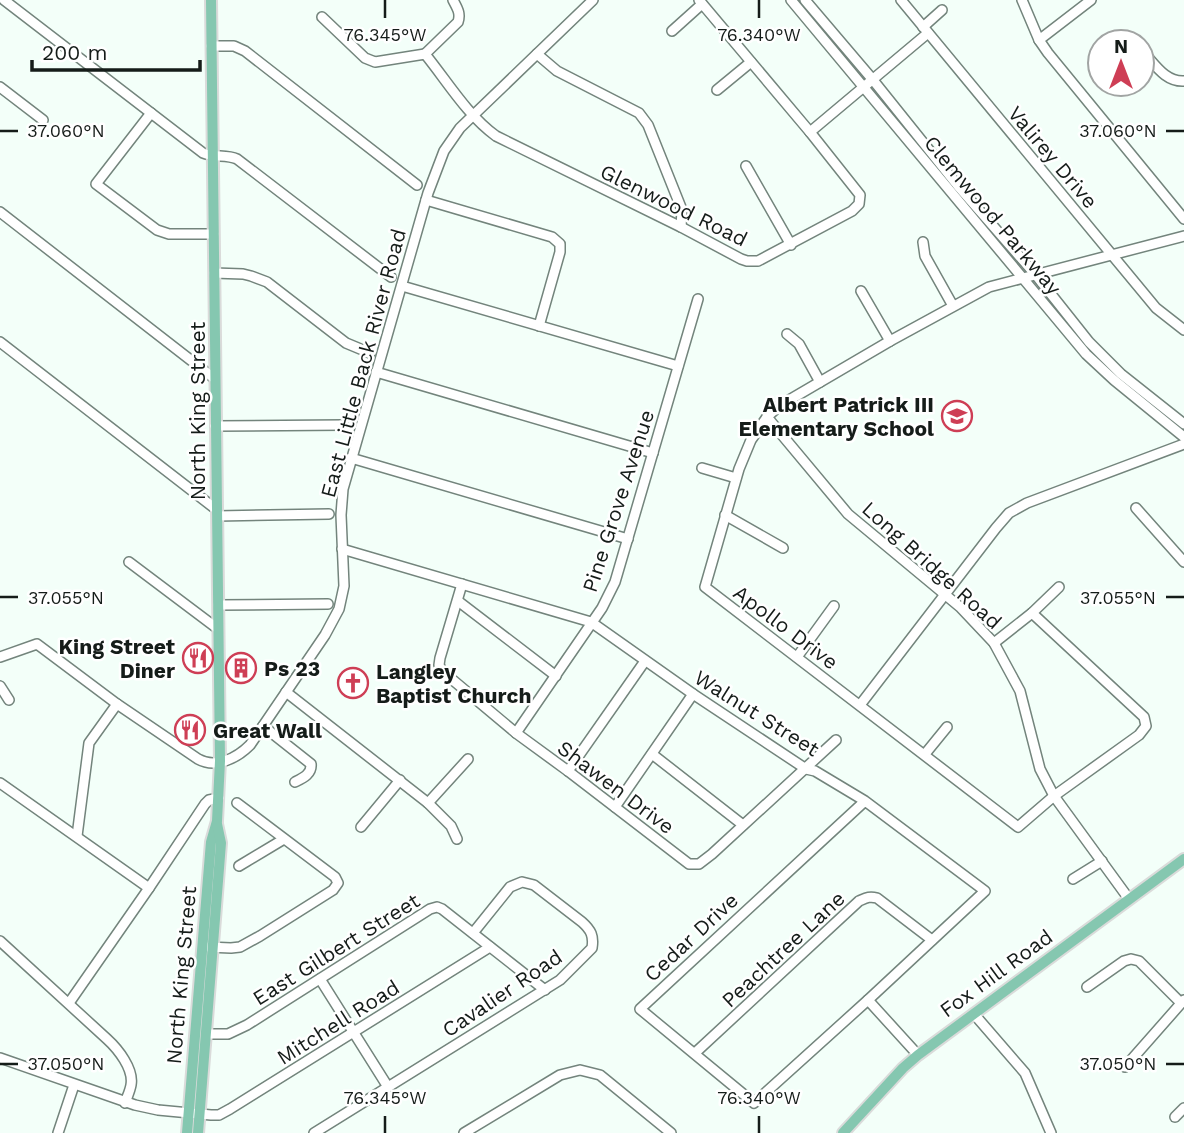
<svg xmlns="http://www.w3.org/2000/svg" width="1184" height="1133" font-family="'Work Sans',sans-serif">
<rect width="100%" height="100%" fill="#f3fff9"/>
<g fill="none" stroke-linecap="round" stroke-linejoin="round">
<g stroke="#73847c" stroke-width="12">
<g id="minor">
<path d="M4,0L203,153C214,158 226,154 237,159L391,277"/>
<polyline points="791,0 1086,354 1114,380 1184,437"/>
<polyline points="805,0 873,80 958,186 1035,274 1089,342 1121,374 1184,424"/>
<polyline points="901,0 1156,308 1184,330"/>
<polyline points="1022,0 1039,40 1048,53 1184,219"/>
<path d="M322,17L365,58L375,62L425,54C447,81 467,115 496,136L681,227L741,259L747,261H758L852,211L859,204L860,195L810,132L699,0"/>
<polyline points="923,27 942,10"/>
<polyline points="672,31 702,4"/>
<polyline points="1039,40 1091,0"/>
<polyline points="211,46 234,46 245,51 417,185"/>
<path d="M425,54L458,22C461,13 457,8 453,0"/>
<polyline points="537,54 557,71 639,113 648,125 682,210 681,227"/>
<path d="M1145,54C1156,66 1166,82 1184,81"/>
<polyline points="0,87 43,120"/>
<polyline points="717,90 751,62"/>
<polyline points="151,113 96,184 157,230 169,234 214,234"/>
<polyline points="810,132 928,33"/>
<polyline points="746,166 791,245"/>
<polyline points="426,200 552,237 560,244 560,252 539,326"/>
<polyline points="0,212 215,379"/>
<polyline points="923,242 925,256 953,306"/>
<polyline points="214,273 243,274 251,276 267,282 346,343 370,353"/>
<polyline points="402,286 678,366"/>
<polyline points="861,291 890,341"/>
<polyline points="787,334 799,344 820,382"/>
<polyline points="0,342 217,510"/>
<polyline points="376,372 653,453"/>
<polyline points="767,417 848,514 960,607 994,643 1020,691 1040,769 1054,796 1129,899"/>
<polyline points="215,426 343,425"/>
<polyline points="351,458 628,539"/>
<polyline points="702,468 736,478"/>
<polyline points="1136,508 1184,562"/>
<polyline points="725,515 783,548"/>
<polyline points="217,516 329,514"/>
<polyline points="342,549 591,622 693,694 806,769 815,771 865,801 985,891 868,1000 754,1103 640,1009 865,801"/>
<polyline points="129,562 218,629"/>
<polyline points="462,584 440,658 439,665 442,671 516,733 568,771 689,864 699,864 712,854 836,740"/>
<polyline points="458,601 556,676"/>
<polyline points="218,605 328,604"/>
<polyline points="1032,613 1144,717 1146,726 1139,735 1054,796 1018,827 705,587 739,469 751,440 767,417 779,406 890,341 989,287 1184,236"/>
<polyline points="994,643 1032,613 1059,587"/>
<path d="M0,657L37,644L117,704L198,759C216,769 237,758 250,745L325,635L339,609L344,586L341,515L343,489L428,193L444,151L460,128L593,0"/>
<polyline points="797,657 834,606"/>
<polyline points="0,686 9,700"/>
<polyline points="286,692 428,803 451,826 457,839"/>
<polyline points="860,705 996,528 1009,513 1027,503 1184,444"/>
<path d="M263,726L311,764C312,774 303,778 295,782"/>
<polyline points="516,733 602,608 615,582 698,299"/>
<polyline points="652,754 743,825"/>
<polyline points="925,754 947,727"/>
<polyline points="568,771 645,661"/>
<polyline points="0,783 149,888"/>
<polyline points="428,803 468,759"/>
<polyline points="615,807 693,694"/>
<polyline points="361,827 400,780"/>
<polyline points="77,836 89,743 117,704"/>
<polyline points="239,866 284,839"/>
<polyline points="1073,879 1102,861"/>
<path d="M0,941L107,1039C118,1049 134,1069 131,1085C130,1091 127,1097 125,1103"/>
<polyline points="208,947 231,948 240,947 260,936 333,890 338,883 335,877 237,803"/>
<polyline points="320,979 388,1087"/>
<polyline points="1087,987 1124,961 1131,959 1139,961 1181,1003"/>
<polyline points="868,1000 918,1055"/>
<polyline points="69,1003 149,888 205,804 209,800 219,798"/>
<polyline points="974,1014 1025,1073 1051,1133"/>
<polyline points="206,1034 228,1034 247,1025 430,909 437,907 442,909 545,990"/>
<path d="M695,1053L859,901C866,898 869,896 877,898L932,940"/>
<polyline points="0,1058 135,1105 158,1110 211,1115 219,1115 230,1109 490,947"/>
<polyline points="1125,1067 1184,1000"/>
<polyline points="1175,1117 1184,1108"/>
<polyline points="58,1133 74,1085"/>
<path d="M314,1133L560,980L592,948C594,936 591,930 582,922L534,885L522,882L510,887L473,933"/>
<polyline points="464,1133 560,1075 580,1070 600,1075 671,1133"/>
</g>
</g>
<g stroke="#dadbda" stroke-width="14">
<g id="major">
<polyline points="187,1133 211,842 217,821 220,761 211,0"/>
<polyline points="198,1133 221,843 217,824"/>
<polyline points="843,1133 903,1068 918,1055 1184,859"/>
</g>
</g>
<use href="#minor" stroke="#fff" stroke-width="9"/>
<use href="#major" stroke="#85c7b0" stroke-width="10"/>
</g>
<path fill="none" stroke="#151c19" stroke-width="2.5" d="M385,0V18M759,0V18M0,131H18M1166,131H1184M0,597H18M1166,597H1184M0,1064H18M1166,1064H1184M385,1116V1133M759,1116V1133"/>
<defs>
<g id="school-ring" transform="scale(1.575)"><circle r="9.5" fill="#fff" stroke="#ce3e55" stroke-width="1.5"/><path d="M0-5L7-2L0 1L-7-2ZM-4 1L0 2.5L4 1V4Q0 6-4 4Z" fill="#ce3e55"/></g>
<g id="restaurant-ring" transform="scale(1.575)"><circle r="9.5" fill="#fff" stroke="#ce3e55" stroke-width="1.5"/><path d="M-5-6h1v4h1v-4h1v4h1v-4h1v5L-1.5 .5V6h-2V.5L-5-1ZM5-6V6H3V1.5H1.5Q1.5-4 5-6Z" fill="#ce3e55"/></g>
<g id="building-ring" transform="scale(1.575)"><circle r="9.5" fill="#fff" stroke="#ce3e55" stroke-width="1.5"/><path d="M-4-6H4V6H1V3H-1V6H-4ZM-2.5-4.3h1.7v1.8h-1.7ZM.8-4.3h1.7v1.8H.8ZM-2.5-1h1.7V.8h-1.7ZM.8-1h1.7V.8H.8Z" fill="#ce3e55"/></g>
<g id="church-ring" transform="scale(1.575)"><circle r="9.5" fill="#fff" stroke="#ce3e55" stroke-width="1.5"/><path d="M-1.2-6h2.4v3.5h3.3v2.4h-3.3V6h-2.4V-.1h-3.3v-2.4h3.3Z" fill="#ce3e55"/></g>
</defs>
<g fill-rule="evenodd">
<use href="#school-ring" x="957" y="416"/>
<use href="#restaurant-ring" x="198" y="658"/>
<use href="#building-ring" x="241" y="668"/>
<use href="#church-ring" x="353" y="683"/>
<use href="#restaurant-ring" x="190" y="730"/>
</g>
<g text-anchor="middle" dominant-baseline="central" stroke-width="5" stroke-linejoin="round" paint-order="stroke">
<g font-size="21" fill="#151c19" stroke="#fff">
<text transform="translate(1053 157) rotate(50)">Valirey Drive</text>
<text transform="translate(674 205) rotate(26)">Glenwood Road</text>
<text transform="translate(993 215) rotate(50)">Clemwood Parkway</text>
<text transform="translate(363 363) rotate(-75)">East Little Back River Road</text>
<text transform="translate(197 411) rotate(-90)">North King Street</text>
<text transform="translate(618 501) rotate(-72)">Pine Grove Avenue</text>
<text transform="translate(932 565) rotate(42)">Long Bridge Road</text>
<text transform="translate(786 627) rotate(37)">Apollo Drive</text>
<text transform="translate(757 713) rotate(32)">Walnut Street</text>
<text transform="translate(616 787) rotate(37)">Shawen Drive</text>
<text transform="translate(691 937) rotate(-43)">Cedar Drive</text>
<text transform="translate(336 949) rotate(-32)">East Gilbert Street</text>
<text transform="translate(783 949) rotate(-43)">Peachtree Lane</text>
<text transform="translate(996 973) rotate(-36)">Fox Hill Road</text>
<text transform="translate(181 975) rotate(-85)">North King Street</text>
<text transform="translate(502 993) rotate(-34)">Cavalier Road</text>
<text transform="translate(338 1022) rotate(-32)">Mitchell Road</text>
</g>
<g font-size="21" font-weight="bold" fill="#151c19" stroke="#fff" text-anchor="start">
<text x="934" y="404" text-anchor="end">Albert Patrick III<tspan x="934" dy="24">Elementary School</tspan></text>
<text x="175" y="646" text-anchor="end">King Street<tspan x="175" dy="24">Diner</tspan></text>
<text x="264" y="668">Ps 23</text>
<text x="376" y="671">Langley<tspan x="376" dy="24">Baptist Church</tspan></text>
<text x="213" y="730">Great Wall</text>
</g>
</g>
<g font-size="18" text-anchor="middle" fill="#151c19" stroke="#fff" stroke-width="5" stroke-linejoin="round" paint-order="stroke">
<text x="385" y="41">76.345°W</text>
<text x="759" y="41">76.340°W</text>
<text x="66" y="137">37.060°N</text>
<text x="1118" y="137">37.060°N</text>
<text x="66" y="604">37.055°N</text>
<text x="1118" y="604">37.055°N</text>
<text x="66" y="1070">37.050°N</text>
<text x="1118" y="1070">37.050°N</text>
<text x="385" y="1104">76.345°W</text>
<text x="759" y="1104">76.340°W</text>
</g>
<g transform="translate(1121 63)"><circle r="33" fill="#ffffff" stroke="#a1a4a3" stroke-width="2"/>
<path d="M0-5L12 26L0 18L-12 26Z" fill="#ce3e55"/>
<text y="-10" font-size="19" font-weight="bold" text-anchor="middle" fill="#151c19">N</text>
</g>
<path d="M32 60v10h168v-10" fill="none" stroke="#151c19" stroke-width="3.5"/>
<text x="42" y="60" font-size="21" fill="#151c19" stroke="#ffffff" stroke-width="5" paint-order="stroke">200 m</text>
</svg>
